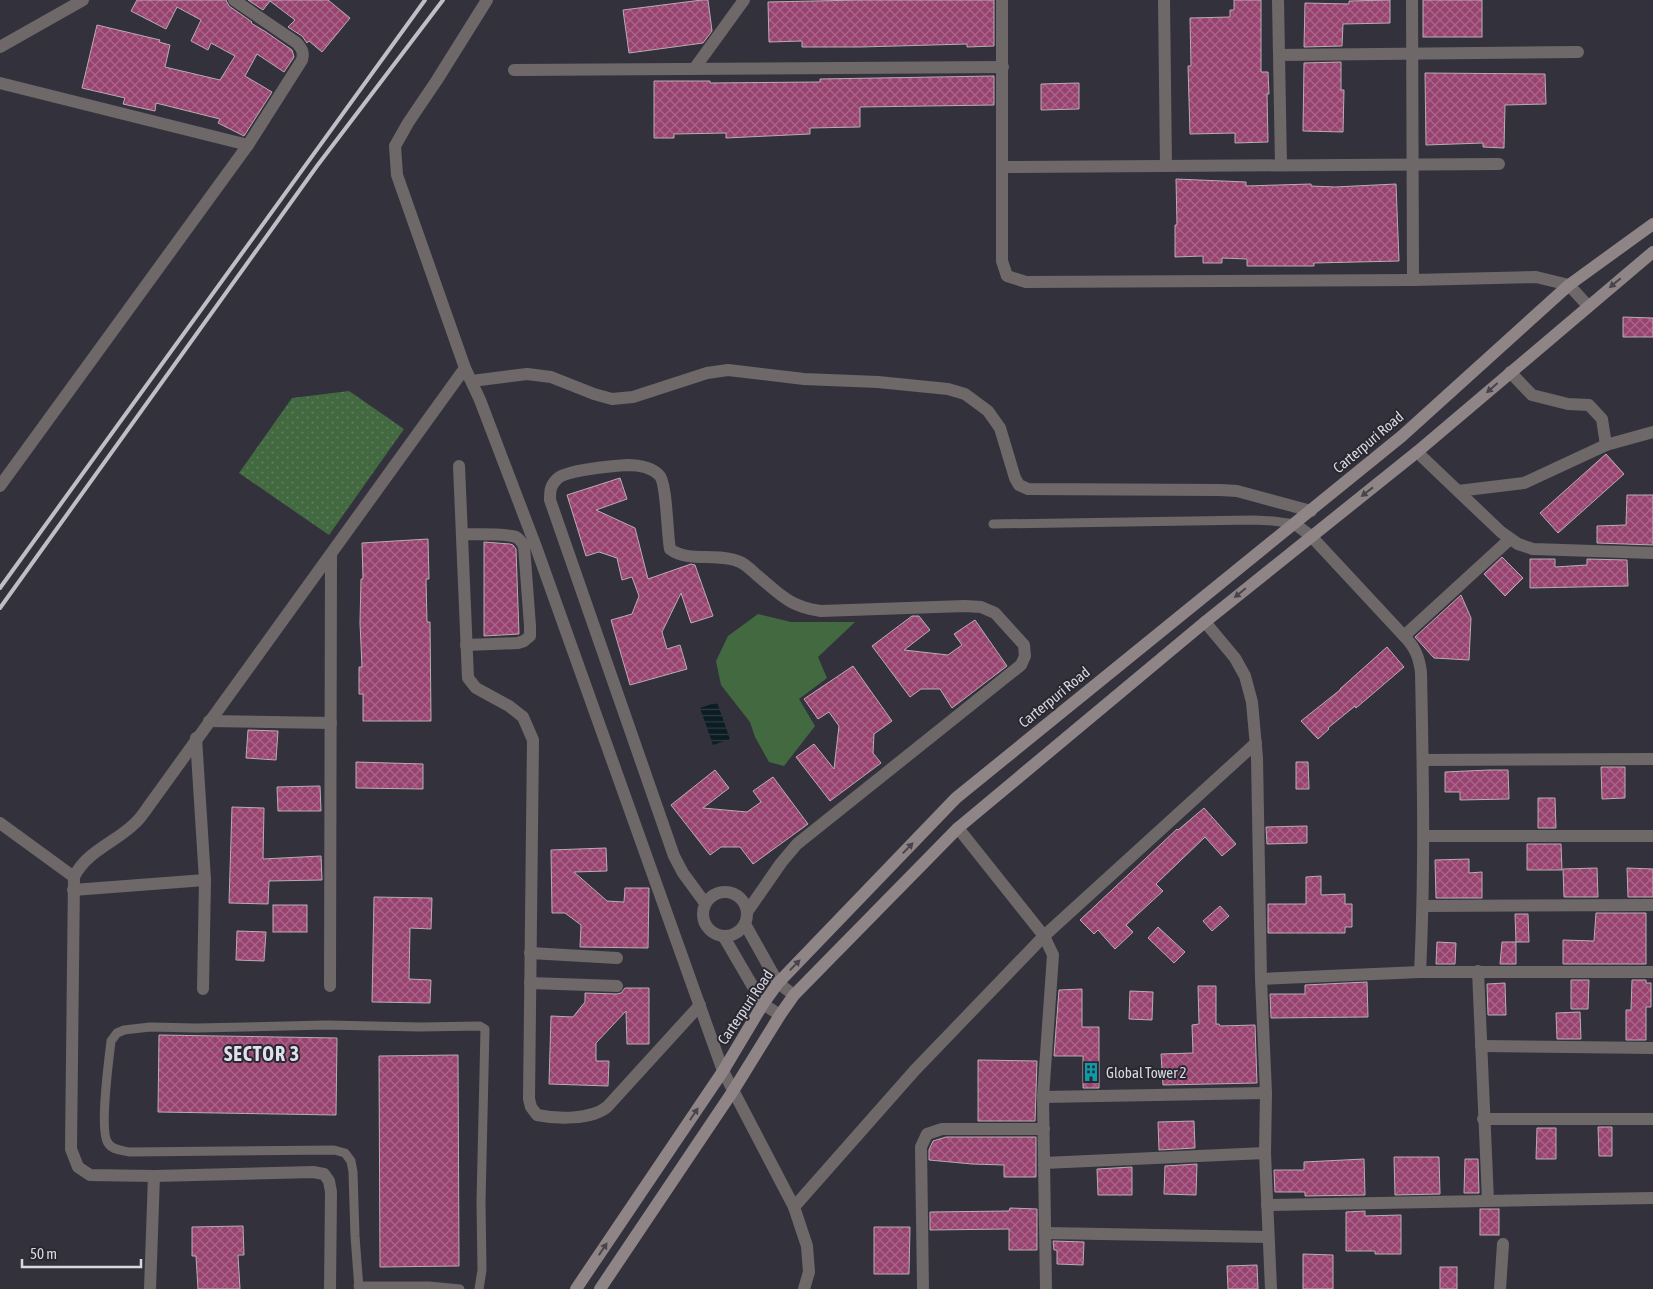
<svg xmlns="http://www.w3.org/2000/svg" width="1653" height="1289" font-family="'Asap Condensed',sans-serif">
<defs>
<pattern id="park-dots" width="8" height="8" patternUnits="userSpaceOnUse" patternTransform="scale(1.25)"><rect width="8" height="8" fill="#436941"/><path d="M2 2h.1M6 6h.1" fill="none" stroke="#5e7e5c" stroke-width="1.8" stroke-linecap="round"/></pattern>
<pattern id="water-rules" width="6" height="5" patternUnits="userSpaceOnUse" patternTransform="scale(1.25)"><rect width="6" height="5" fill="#0b1c22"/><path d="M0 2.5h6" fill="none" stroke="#2e3c42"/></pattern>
<pattern id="building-cross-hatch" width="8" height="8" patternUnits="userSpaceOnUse" patternTransform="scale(1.25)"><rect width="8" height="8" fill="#98436f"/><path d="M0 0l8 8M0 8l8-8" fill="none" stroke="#aa668a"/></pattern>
</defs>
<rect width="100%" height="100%" fill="#33323c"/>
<polygon fill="#436941" points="758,614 791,622 855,622 818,657 827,678 799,699 815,726 784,766 769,762 755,737 750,722 721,685 716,661 728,636"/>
<polygon fill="url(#park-dots)" points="349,391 404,429 329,535 239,473 292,398"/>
<polygon fill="url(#water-rules)" points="717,702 730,739 713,745 700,708"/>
<g fill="url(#building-cross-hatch)" stroke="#b9abb1">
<polygon points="137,0 226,0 229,6 252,22 251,23 266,32 292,50 294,57 284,72 257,54 245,76 272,92 244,136 218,123 220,119 156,103 155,111 123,104 125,98 82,88 97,25 160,40 159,42 170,45 165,67 220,80 235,56 211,43 208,50 191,41 201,20 177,7 166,29 131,11"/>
<polygon points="248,0 328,0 350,18 322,52 309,41 307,43 302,36 288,27 295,20 270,1 263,10"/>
<polygon points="702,0 708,0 712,31 703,43 629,53 623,10"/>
<polygon points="860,0 994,0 994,46 967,47 967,44 861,47 802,47 802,41 769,42 768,2"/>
<polygon points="1234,0 1261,0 1261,72 1268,72 1269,94 1267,94 1268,142 1235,143 1235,133 1190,134 1188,66 1191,66 1190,18 1230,17 1230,10 1234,10"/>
<polygon points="1390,0 1390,23 1343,24 1342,46 1304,47 1305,3 1349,4 1349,1"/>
<rect x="1423" y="0" width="59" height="37"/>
<polygon points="1341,62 1341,90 1344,90 1343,132 1303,131 1304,63"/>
<polygon points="1425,73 1545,74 1546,104 1505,105 1504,148 1483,147 1483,143 1426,145"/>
<polygon points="994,76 994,105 860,107 860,127 810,128 810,134 726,138 726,133 674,134 674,138 654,138 654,81 710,81 710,83 820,82 820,79"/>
<polygon points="1079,83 1079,109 1041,110 1041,84"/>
<polygon points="1176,179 1246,182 1246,186 1311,184 1311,186 1335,187 1396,184 1399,261 1314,263 1314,266 1247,266 1247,259 1222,258 1222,263 1203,263 1203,256 1175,257 1175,225 1177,225"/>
<polygon points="1623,317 1653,318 1653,337 1623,337"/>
<polygon points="1606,454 1624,474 1558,533 1540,513"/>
<polygon points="620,478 627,499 596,510 635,528 648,579 691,564 695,565 713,616 691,623 681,593 662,632 667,649 680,645 687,669 630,685 611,620 632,614 639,596 632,577 622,580 617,558 599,552 586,556 567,495"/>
<polygon points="1627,495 1653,495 1653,545 1597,543 1597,526 1626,525"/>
<polygon points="428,539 429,579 426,579 427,622 430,622 431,721 363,721 363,694 359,694 359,667 362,667 360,623 361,579 363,579 362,543"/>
<polygon points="484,542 510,544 513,545 516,549 519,634 484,636"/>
<polygon points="1502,557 1523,578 1505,596 1484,574"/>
<polygon points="1530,559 1555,559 1555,567 1587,565 1587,559 1627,560 1628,586 1530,588"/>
<polygon points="1461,595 1471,618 1469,660 1434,658 1415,637"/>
<polygon points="912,616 919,616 930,630 904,650 948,655 962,645 954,634 975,620 1007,666 952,708 940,689 921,689 910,697 872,646"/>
<polygon points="1387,647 1404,667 1356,708 1355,706 1328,728 1329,729 1318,739 1301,721 1340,690 1340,689"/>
<polygon points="853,666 892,721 874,734 873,753 881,763 830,801 796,757 814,744 834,769 839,726 829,712 818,719 804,699"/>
<polygon points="248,730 278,731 276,760 246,758"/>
<polygon points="356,762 423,764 423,789 356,788"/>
<polygon points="1296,762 1308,762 1309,789 1296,789"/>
<polygon points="1601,767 1625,767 1625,798 1602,799"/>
<polygon points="715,770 729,788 703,808 747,812 761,802 753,791 773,777 808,824 753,864 740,847 721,847 710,855 671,805"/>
<polygon points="1489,770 1508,770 1509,799 1460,800 1460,792 1445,792 1445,772"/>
<polygon points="320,786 321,811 278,811 277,787"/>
<polygon points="1538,798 1555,798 1556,828 1538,828"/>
<polygon points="232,807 264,808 263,859 321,856 322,880 269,881 268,904 229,903"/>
<polygon points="1204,808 1236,844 1222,856 1205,837 1156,884 1163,891 1126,925 1133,932 1115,949 1098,930 1094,934 1080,920 1177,829 1178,830"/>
<polygon points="1307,826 1307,843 1267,844 1266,827"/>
<polygon points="1527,844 1561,844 1562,870 1527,870"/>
<polygon points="606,848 607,871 574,872 607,901 624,902 625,888 649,888 648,948 580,947 581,925 565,913 552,913 551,850"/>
<polygon points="1469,859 1469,873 1482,872 1482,898 1436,898 1435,860"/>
<polygon points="1597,868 1598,897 1564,897 1563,869"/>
<polygon points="1627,868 1653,869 1653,897 1628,897"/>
<polygon points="1321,876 1321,895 1345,894 1345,904 1352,904 1352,927 1345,927 1345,933 1268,933 1268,904 1306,904 1306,877"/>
<polygon points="374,897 432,898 431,929 410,928 409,979 431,980 430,1003 372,1002"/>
<rect x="273" y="905" width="34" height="27"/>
<polygon points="1220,906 1229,916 1212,931 1203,921"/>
<polygon points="1596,913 1646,913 1646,964 1563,964 1563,940 1594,941"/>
<polygon points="1515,914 1528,914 1529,942 1516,942"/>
<polygon points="1158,927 1185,952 1174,963 1148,938"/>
<polygon points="237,931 266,932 264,961 236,960"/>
<polygon points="1437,942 1456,943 1455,964 1436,964"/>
<polygon points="1502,942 1516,942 1516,964 1500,964"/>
<polygon points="1571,980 1589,980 1588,1009 1571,1009"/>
<polygon points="1632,980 1646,980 1646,983 1651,983 1651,1007 1646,1007 1646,1040 1626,1040 1626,1010 1631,1010"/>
<polygon points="1367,982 1368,1017 1271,1018 1270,994 1305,994 1305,985"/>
<polygon points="1505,983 1506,1015 1488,1015 1487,984"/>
<polygon points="1198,986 1216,986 1216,1024 1219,1024 1220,1026 1255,1025 1257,1083 1163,1085 1161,1054 1193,1053 1192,1025 1199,1024"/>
<polygon points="625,988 649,988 649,1044 627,1044 626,1011 596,1043 596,1061 609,1061 608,1086 549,1084 551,1016 573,1017 585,1002 585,993 617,994 621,993"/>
<polygon points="1082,989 1082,1027 1099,1027 1099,1088 1083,1088 1083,1056 1054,1056 1059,990"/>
<polygon points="1130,991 1153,992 1152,1020 1129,1019"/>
<polygon points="1580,1012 1581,1039 1557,1039 1556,1013"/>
<polygon points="159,1035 337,1038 336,1115 158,1112"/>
<polygon points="458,1055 459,1266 380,1267 379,1056"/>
<polygon points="978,1060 1037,1061 1035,1121 978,1121"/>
<polygon points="1194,1121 1195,1148 1159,1150 1158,1122"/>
<polygon points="1598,1127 1612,1127 1612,1156 1599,1156"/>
<polygon points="1537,1128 1556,1128 1556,1159 1536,1159"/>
<polygon points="946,1137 1036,1137 1036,1177 1004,1177 1004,1165 972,1164 929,1160 929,1150 933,1141"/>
<polygon points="1394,1157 1439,1157 1440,1194 1395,1195"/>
<polygon points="1364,1159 1365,1195 1305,1196 1305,1192 1275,1192 1274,1170 1304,1170 1304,1162"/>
<polygon points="1465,1159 1478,1159 1479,1193 1464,1193"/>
<polygon points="1197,1164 1196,1195 1164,1194 1165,1166"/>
<polygon points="1132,1167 1132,1195 1098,1195 1097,1169"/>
<polygon points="1010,1208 1037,1209 1037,1250 1009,1250 1009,1229 930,1230 930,1212 1009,1211"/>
<rect x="1480" y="1209" width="19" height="26"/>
<polygon points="1365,1211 1365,1216 1401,1215 1401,1254 1375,1254 1375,1251 1346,1251 1346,1212"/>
<polygon points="243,1226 244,1255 238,1255 240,1289 198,1289 196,1256 192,1256 192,1227"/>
<polygon points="874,1227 910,1227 909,1274 874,1274"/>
<polygon points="1053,1241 1084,1242 1083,1265 1057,1264 1057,1250 1054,1250"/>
<polygon points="1303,1254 1333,1255 1333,1289 1303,1289"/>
<polygon points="1257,1265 1258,1289 1228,1289 1227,1266"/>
<rect x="1440" y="1267" width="17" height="22"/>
</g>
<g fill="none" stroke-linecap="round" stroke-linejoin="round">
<g stroke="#6e6869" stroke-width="9">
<polyline points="993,524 1254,520 1273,521 1295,524"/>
<polyline points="358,1286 429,1286 460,1289"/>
<path d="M359,1289L355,1236L353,1172L351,1161L345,1153L334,1150L129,1152C121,1150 112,1150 108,1143C99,1131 109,1059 111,1041L117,1033L124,1030L150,1027L197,1028L326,1025L420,1027L480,1026L485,1029L481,1202L482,1270L479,1289"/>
</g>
<g stroke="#6e6869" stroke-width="12">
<polyline points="487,0 437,80 408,123 395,146 397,175 465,368 480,400 536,547 723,1071 794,1207 807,1246 809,1272 804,1289"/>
<polyline points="1002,0 1002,261 1007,276 1026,282 1413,280 1536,277 1569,285 1588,306"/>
<polyline points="1164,0 1166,166"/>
<polyline points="1278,0 1281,165"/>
<polyline points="1412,0 1413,280"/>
<polyline points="0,47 83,0"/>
<polyline points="1279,55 1578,52"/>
<polyline points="694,69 744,0"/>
<polyline points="514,70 1003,67"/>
<polyline points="0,83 248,145"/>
<polyline points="1002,167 1499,164"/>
<polyline points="1510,372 1532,395 1568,404 1589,405 1602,419 1606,445 1653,432"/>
<polyline points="472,381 527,374 551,377 594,394 612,399 633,397 707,373 728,370 804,379 878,382 948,389 965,394 988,411 1000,428 1015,478 1019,485 1028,489 1220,490 1237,491 1311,511"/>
<polyline points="1417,452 1501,532 1518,544 1533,549 1653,553"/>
<path d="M459,466L468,678L476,688L509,706L523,717L533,740L529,1099L531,1107L537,1115C557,1119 591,1120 607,1107L700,1005"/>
<path d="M0,486L248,145L302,60C304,52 302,49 297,43L234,0"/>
<polyline points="1458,491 1524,483 1606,445"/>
<path d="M1295,524L1311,536L1404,636C1415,647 1419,657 1421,672C1423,772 1425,872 1420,972"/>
<path d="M462,534C475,535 505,533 516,537C520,539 522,543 524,546L530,626V636L524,641L518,643L466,645"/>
<polyline points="1205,622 1235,658 1245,676 1252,702 1257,758 1261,979 1266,1093 1265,1153 1271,1289"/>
<polyline points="1404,636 1510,539"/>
<polyline points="209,721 331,723"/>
<polyline points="196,738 205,880 203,989"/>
<polyline points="1423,760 1653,759"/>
<path d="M0,823L74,877C86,852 114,843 133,825C139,820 144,813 148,807C253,660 360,515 465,368"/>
<polyline points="958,828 1044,936 1053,955 1043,1097 1046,1289"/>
<polyline points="1424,836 1653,836"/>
<polyline points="74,877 71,1149 78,1167 90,1175 154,1176 313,1172 324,1174 329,1181 331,1192 330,1289"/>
<polyline points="73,890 205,880"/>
<circle cx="725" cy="914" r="22"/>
<path d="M705,903L683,873L674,856L550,500C550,491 550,486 557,479C565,470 613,466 627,465C637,465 651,467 659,475C667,482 667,535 670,549C688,563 718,552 740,562C747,565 753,572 758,576C781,595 790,607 821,611L965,606L981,607L995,613L1024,645L1025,656L1021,665L797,844L781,863L747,912"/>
<polyline points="1424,906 1653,905"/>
<polyline points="745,924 778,983 794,995"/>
<polyline points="724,937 763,1004 780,1015"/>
<polyline points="530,953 617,958"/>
<polyline points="1478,971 1488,1200"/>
<polyline points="1261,979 1420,972 1653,972"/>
<polyline points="530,983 617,986"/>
<polyline points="330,986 331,555"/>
<polyline points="1481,1046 1653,1048"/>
<polyline points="1043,1097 1266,1093"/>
<polyline points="1483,1119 1653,1119"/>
<polyline points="1044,1163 1265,1153"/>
<polyline points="1267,1205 1653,1198"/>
<polyline points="794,1207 915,1070 1044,936 1256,743"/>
<polyline points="1046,1233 1268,1237"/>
<polyline points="150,1289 154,1176"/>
<polyline points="923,1289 921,1147 927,1134 942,1129 1044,1129"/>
<polyline points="1500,1289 1503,1244"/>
</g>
<g stroke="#8f8587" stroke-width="12">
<polyline points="576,1289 723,1071 763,1004 778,983 956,798 1402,436 1569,285 1653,224"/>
<polyline points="600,1289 733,1091 780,1015 794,995 958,828 1205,622 1417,452 1653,252"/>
</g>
<g stroke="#bfbec5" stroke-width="4">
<polyline points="0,588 425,0"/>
<polyline points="0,608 317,166 443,0"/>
</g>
</g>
<defs><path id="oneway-solid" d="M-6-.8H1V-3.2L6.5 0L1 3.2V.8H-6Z" transform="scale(1.25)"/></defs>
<g fill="#48444b">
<use href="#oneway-solid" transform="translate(1615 283) rotate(140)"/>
<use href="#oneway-solid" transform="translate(1492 388) rotate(139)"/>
<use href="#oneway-solid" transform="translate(1367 492) rotate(142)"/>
<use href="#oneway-solid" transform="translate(1240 593) rotate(141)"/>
<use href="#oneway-solid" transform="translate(908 848) rotate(-46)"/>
<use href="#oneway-solid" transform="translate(795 965) rotate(-46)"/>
<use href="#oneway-solid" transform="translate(694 1114) rotate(-56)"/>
<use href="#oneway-solid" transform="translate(603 1249) rotate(-56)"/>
</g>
<defs>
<g id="building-bare" transform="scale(1.5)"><path d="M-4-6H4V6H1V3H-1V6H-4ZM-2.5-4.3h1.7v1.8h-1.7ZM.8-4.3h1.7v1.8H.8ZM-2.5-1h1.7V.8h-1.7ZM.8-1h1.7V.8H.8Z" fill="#0f9aa8" stroke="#292831" stroke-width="2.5" paint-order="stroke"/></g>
</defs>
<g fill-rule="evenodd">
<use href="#building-bare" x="1091" y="1072"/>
</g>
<g text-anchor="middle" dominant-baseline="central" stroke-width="4" stroke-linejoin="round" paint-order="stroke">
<g font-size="15" fill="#d9d8df" stroke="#292831">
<text transform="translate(1368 442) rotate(-40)">Carterpuri Road</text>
<text transform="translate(1054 697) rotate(-39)">Carterpuri Road</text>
<text transform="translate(745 1007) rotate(-56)">Carterpuri Road</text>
</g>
<g font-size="15" fill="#d9d8df" stroke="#292831" text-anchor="start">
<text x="1106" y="1072">Global Tower 2</text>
</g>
<g font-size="20" font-weight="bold" letter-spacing="1" fill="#e1e1ed" stroke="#292831">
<text x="262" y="1053">SECTOR 3</text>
</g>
</g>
<path d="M22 1259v8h119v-8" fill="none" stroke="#d9d8df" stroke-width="2.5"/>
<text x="30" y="1259" font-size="15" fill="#d9d8df" stroke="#292831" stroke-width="4" paint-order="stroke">50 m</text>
</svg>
